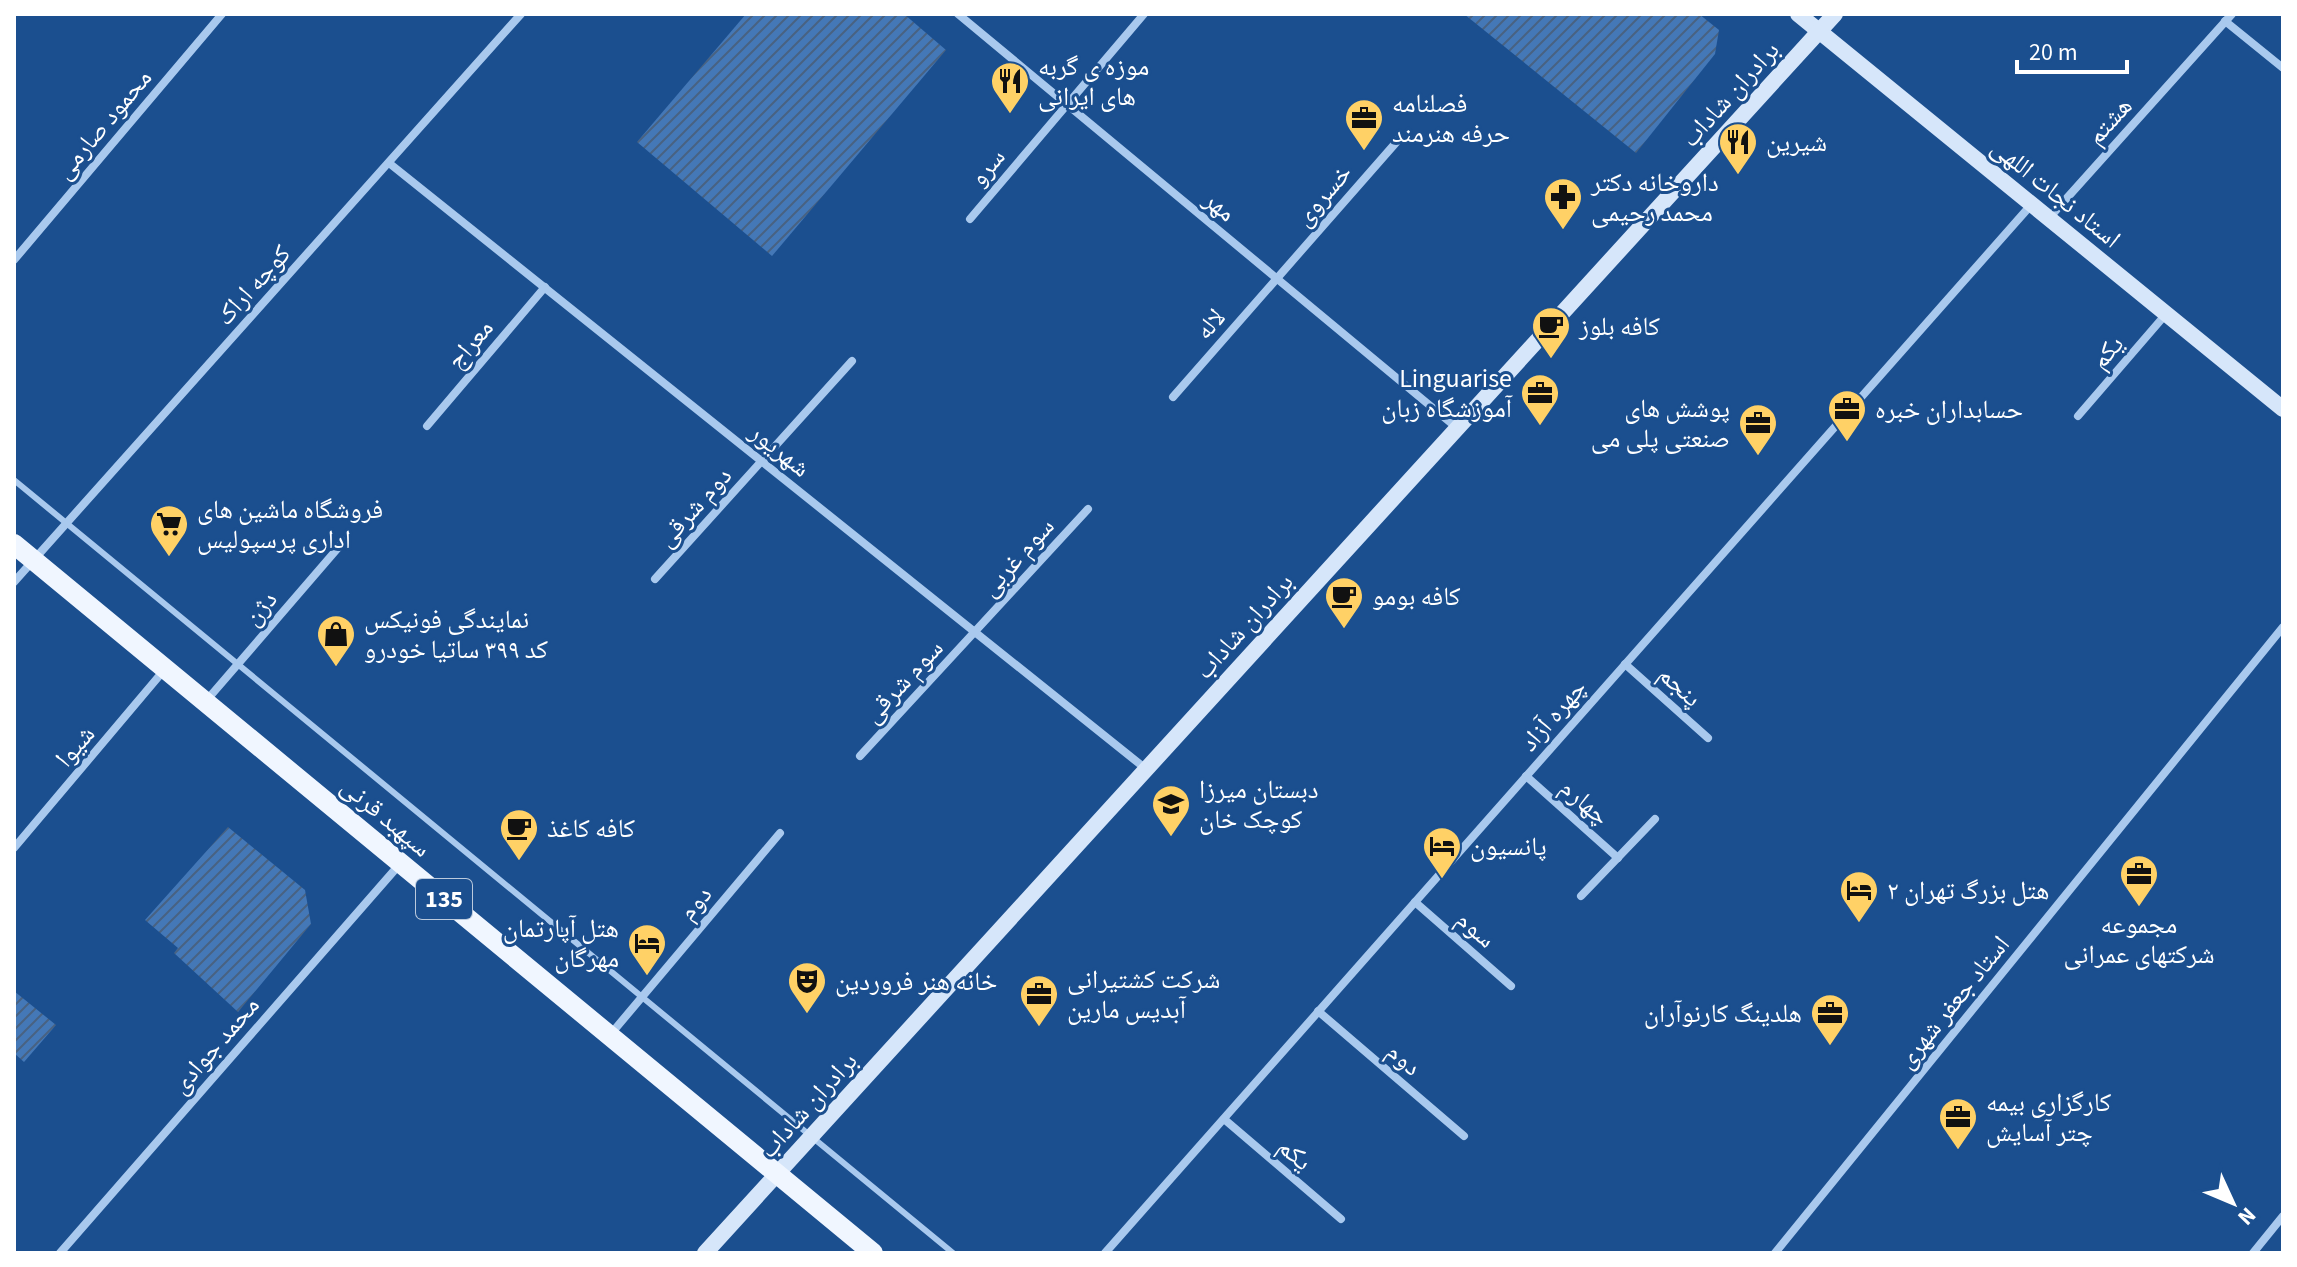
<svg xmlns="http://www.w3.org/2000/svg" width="2297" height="1267" font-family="'Source Sans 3','Noto Naskh Arabic',sans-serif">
<defs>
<pattern id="building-hatch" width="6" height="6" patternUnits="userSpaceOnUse" patternTransform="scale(2)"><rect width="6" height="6" fill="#4478b7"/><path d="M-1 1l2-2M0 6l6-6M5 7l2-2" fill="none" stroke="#486282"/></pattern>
</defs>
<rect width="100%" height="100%" fill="#1b4f8f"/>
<g fill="url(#building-hatch)">
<polygon points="746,14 904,14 946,50 772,256 637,142"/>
<polygon points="1464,14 1699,14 1719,30 1715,54 1636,153"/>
<polygon points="228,827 305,890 311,924 238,1012 174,953 178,948 145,920"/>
<polygon points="14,991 56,1025 24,1062 14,1053"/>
</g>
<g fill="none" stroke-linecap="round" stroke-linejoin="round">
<polyline stroke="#a9c9ee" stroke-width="6" points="14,480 953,1253"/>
<g stroke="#a9c9ee" stroke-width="8">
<polyline points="958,14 1457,428"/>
<polyline points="2225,21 2283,68"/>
<polyline points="389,163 1146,769"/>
<polyline points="2049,218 2232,14"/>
<polyline points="970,219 1144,14"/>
<polyline points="14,260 222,14"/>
<polyline points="1173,397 1400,138"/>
<polyline points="2078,416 2166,314"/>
<polyline points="427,426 545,287"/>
<polyline points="655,579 852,361"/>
<polyline points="14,582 521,14"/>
<polyline points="1625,664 1708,738"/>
<polyline points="206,701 344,541"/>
<polyline points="860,756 1088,509"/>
<polyline points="1526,776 1618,858"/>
<polyline points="14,848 165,669"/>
<polyline points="1581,896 1655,819"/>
<polyline points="1415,902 1511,986"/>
<polyline points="1318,1011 1464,1136"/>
<polyline points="610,1035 780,833"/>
<polyline points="1224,1119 1341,1219"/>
<polyline points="60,1253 399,865"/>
<polyline points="1105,1253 2031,205"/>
<polyline points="1775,1253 2283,627"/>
<polyline points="2253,1253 2283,1216"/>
</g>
<g stroke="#d6e6fa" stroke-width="16">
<polyline points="1798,14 2283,409"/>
<polyline points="705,1253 1835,14"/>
</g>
<polyline stroke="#f0f6ff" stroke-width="20" points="14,544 873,1253"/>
</g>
<defs>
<g id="restaurant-pin" transform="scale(2)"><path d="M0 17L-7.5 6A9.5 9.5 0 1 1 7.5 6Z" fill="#ffd166" stroke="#1b4f8f"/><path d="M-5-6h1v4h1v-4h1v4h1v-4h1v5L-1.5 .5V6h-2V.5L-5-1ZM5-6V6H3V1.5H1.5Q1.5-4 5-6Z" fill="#111"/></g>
<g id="office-pin" transform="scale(2)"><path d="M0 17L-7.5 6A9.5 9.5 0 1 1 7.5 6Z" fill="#ffd166" stroke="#1b4f8f"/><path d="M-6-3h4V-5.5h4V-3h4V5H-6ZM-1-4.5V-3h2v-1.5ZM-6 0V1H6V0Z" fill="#111"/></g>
<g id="pharmacy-pin" transform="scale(2)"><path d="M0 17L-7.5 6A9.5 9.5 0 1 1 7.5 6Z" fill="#ffd166" stroke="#1b4f8f"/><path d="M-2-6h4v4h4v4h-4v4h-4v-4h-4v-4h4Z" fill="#111"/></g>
<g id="cafe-pin" transform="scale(2)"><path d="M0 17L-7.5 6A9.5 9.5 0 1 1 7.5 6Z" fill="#ffd166" stroke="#1b4f8f"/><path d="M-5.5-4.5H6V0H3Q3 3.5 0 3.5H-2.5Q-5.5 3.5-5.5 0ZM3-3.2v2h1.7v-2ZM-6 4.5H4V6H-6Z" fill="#111"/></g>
<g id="supermarket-pin" transform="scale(2)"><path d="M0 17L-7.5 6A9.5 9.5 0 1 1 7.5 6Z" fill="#ffd166" stroke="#1b4f8f"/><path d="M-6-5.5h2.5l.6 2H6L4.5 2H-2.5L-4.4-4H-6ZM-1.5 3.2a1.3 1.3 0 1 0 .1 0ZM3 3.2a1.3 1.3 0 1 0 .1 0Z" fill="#111"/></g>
<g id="shop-pin" transform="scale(2)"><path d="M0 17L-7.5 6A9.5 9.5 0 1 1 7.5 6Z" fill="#ffd166" stroke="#1b4f8f"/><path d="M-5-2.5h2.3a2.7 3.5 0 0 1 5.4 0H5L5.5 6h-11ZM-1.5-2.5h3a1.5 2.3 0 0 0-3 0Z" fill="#111"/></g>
<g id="school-pin" transform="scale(2)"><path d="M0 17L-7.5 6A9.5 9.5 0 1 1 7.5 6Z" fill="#ffd166" stroke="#1b4f8f"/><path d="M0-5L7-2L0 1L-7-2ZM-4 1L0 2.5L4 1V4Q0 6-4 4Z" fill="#111"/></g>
<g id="hotel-pin" transform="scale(2)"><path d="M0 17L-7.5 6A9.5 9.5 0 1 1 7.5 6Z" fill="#ffd166" stroke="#1b4f8f"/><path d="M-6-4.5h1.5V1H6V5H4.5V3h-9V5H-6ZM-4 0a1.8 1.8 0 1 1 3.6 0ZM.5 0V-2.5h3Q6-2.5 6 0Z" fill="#111"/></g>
<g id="theatre-pin" transform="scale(2)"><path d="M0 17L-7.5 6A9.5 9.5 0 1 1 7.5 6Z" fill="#ffd166" stroke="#1b4f8f"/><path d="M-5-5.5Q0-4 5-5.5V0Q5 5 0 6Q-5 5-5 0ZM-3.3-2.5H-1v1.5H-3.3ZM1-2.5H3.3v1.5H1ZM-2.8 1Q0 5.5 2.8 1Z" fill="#111"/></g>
</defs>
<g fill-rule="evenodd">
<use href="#restaurant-pin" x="1010" y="81"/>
<use href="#office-pin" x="1364" y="118"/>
<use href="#restaurant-pin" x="1738" y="142"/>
<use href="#pharmacy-pin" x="1563" y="197"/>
<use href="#cafe-pin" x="1551" y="326"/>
<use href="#office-pin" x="1540" y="393"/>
<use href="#office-pin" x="1847" y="409"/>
<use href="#office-pin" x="1758" y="423"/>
<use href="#supermarket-pin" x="169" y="524"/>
<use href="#cafe-pin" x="1344" y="596"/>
<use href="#shop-pin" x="336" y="634"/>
<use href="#school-pin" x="1171" y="804"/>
<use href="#cafe-pin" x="519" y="828"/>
<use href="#hotel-pin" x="1442" y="846"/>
<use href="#office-pin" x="2139" y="874"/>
<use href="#hotel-pin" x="1859" y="890"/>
<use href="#hotel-pin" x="647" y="943"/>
<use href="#theatre-pin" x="807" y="981"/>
<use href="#office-pin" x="1039" y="994"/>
<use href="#office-pin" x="1830" y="1013"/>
<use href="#office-pin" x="1958" y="1117"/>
</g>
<g text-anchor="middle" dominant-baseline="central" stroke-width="6" stroke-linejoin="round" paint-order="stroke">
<rect fill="#1b4f8f" stroke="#bbcadd" stroke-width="2" x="416" y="879" width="56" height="40" rx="6"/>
<g font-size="24" font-weight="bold" fill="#fff">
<text x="444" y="899">135</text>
</g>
<g font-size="26" fill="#fff" stroke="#1b4f8f" text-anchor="start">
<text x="1038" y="66">موزه ی گربه<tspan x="1038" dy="30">های ایرانی</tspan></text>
<text x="1392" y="103">فصلنامه<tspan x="1392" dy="30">حرفه هنرمند</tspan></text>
<text x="1766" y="142">شیرین</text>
<text x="1591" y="182">داروخانه دکتر<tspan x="1591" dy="30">محمد رحیمی</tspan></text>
<text x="1579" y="326">کافه بلوز</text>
<text x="1512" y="378" text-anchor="end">Linguarise<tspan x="1512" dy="30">آموزشگاه زبان</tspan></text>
<text x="1730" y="408" text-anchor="end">پوشش های<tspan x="1730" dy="30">صنعتی پلی می</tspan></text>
<text x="1875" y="409">حسابداران خبره</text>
<text x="197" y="509">فروشگاه ماشین های<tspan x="197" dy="30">اداری پرسپولیس</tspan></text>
<text x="1372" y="596">کافه بومو</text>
<text x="364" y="619">نمایندگی فونیکس<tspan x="364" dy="30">کد ۳۹۹ ساتیا خودرو</tspan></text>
<text x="1199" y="789">دبستان میرزا<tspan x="1199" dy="30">کوچک خان</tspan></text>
<text x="547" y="828">کافه کاغذ</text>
<text x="1470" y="846">پانسیون</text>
<text x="1887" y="890">هتل بزرگ تهران ۲</text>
<text x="2139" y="924" text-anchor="middle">مجموعه<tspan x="2139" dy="30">شرکتهای عمرانی</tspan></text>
<text x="619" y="928" text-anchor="end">هتل آپارتمان<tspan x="619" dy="30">مهرگان</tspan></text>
<text x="1067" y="979">شرکت کشتیرانی<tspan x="1067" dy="30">آبدیس مارین</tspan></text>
<text x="835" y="981">خانه هنر فروردین</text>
<text x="1802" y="1013" text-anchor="end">هلدینگ کارنوآران</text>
<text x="1986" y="1102">کارگزاری بیمه<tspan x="1986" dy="30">چتر آسایش</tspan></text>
</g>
<g font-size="26" fill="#fff" stroke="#1b4f8f">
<text transform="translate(1730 94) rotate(-48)">برادران شاداب</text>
<text transform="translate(2109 121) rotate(-48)">هشتم</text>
<text transform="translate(103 124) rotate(-50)">محمود صارمی</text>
<text transform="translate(987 167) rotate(-50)">سرو</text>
<text transform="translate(2056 193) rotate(39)">استاد نجات اللهی</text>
<text transform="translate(1323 195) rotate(-49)">خسروی</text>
<text transform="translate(1220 206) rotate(40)">مهر</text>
<text transform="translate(253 285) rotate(-48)">کوچه اراک</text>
<text transform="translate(1210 324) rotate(-49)">لاله</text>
<text transform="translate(470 344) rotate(-50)">معراج</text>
<text transform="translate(2107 352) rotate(-49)">یکم</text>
<text transform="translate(780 450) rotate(39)">شهریور</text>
<text transform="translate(694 507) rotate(-48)">دوم شرقی</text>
<text transform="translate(1017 557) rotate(-48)">سوم غربی</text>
<text transform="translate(260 608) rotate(-49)">دژن</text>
<text transform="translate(1244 626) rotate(-48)">برادران شاداب</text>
<text transform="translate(903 681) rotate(-47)">سوم شرقی</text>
<text transform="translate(1680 686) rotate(42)">پنجم</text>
<text transform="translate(1553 715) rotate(-49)">چهره آزاد</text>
<text transform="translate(75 746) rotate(-50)">شیوا</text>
<text transform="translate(1585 802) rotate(41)">چهارم</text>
<text transform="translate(386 817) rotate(40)">سپهبد قرنی</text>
<text transform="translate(695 903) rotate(-50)">دوم</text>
<text transform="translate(1476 929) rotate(41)">سوم</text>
<text transform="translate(1953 1002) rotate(-51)">استاد جعفر شهری</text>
<text transform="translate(215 1045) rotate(-49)">محمد جوادی</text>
<text transform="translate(1404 1059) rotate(41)">دوم</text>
<text transform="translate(808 1105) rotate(-48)">برادران شاداب</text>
<text transform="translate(1295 1154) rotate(41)">یکم</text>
</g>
</g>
<rect width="2297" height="1267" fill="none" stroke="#ffffff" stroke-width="32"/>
<g transform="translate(2233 1203) rotate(134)" stroke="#1b4f8f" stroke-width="6" paint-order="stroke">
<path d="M0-6L14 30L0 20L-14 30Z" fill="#ffffff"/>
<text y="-12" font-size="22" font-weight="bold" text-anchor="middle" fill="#ffffff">N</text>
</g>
<path d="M2017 60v12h110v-12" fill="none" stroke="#ffffff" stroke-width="4"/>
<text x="2029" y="60" font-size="24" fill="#ffffff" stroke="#1b4f8f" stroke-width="6" paint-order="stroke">20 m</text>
</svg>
